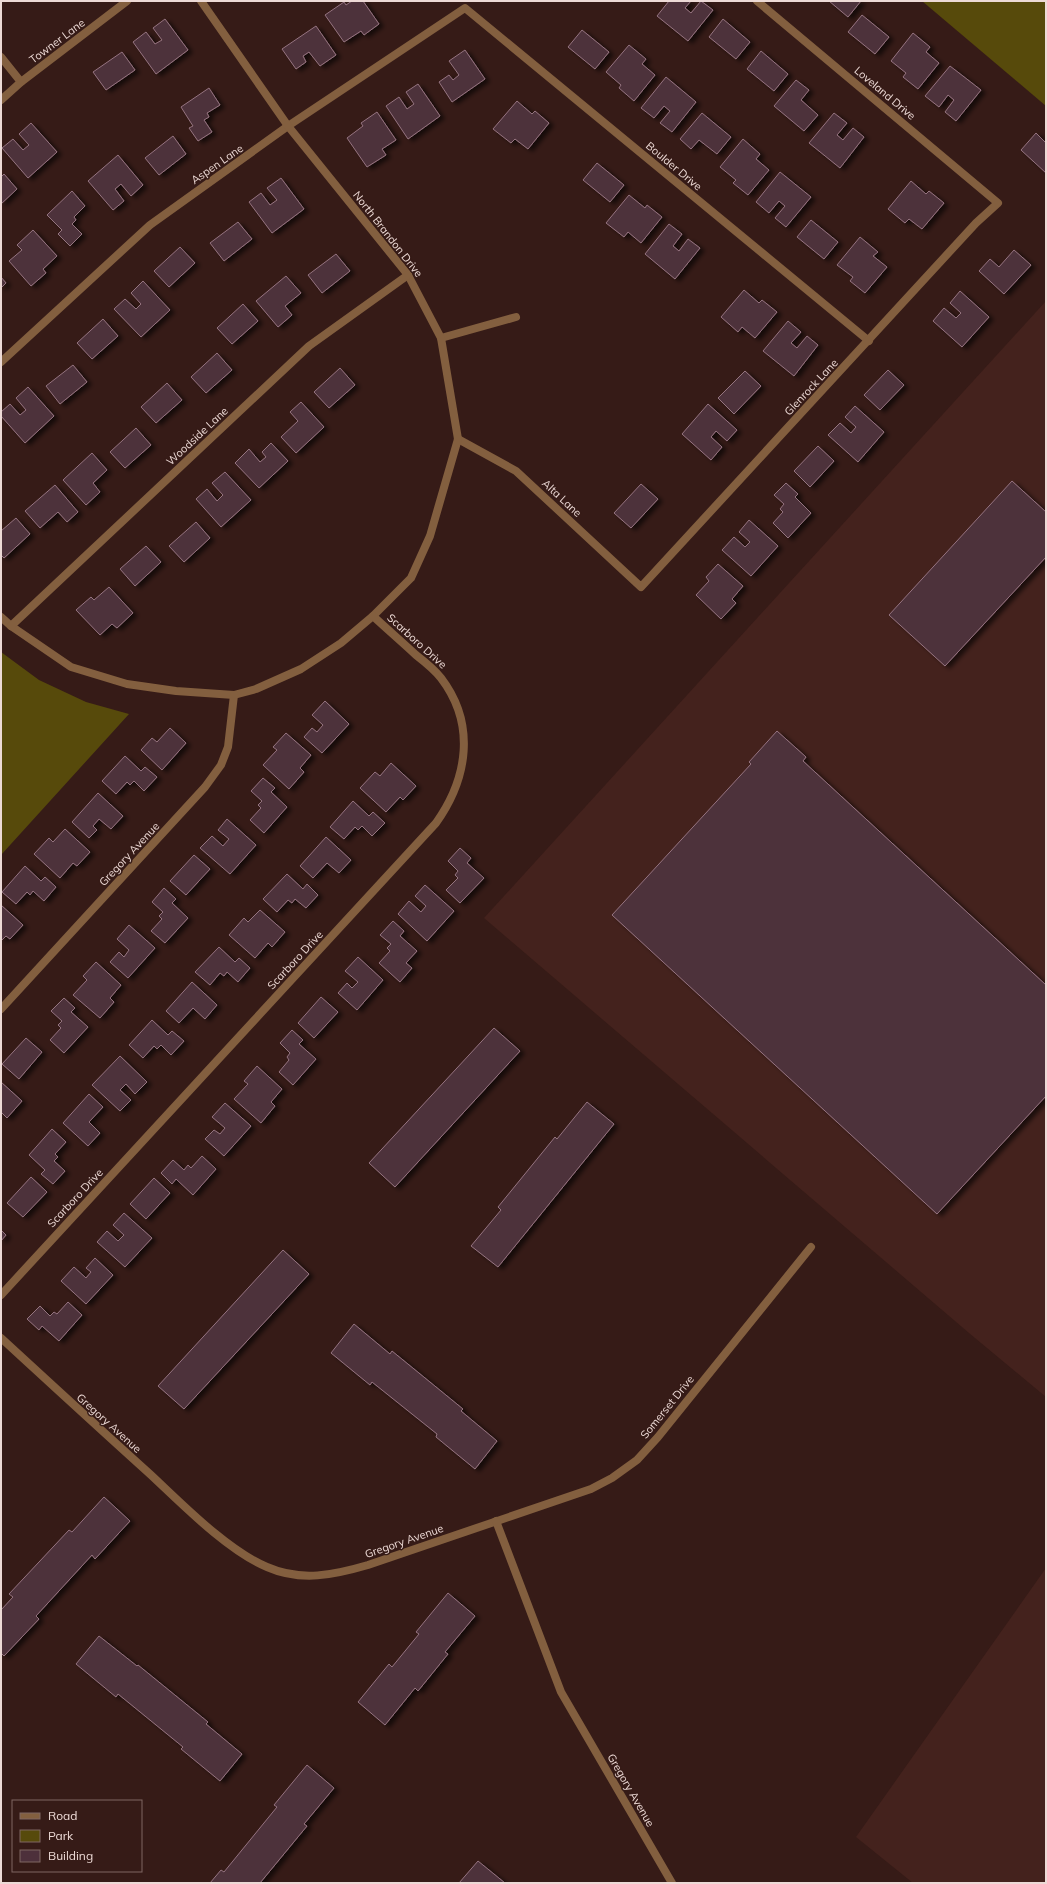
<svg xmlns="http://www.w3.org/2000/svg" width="1047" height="1884" font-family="Mulish,sans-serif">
<defs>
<filter id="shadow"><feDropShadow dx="4.5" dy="2.5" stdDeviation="2" flood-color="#0009"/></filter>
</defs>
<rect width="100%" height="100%" fill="#361b17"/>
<g fill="#44221d">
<polygon points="1046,301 1046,1397 969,1333 484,918"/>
<polygon points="1046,1568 1046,1883 913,1883 856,1837"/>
</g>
<g fill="#574a0b">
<polygon points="922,1 1046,1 1046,106"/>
<polygon points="1,652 39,680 86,702 129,714 1,855"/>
</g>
<g fill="#4d303b" stroke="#957480" filter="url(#shadow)">
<polygon points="352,1 363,1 379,24 364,35 361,31 344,42 325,15 344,2 346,5"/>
<polygon points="669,1 691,1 685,8 691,13 701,1 713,10 688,41 657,16"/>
<polygon points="829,1 861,1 848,17"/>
<polygon points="862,15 889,37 875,54 848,32"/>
<polygon points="165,19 188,50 156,74 133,42 146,32 155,44 162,40 153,28"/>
<polygon points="723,19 750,42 736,59 709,37"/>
<polygon points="316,26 336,55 320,66 309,52 303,56 306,62 296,69 282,49"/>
<polygon points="582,30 609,52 595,69 568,47"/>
<polygon points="913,33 930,47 926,52 939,63 918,89 903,77 906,73 891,61"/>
<polygon points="629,45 646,59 642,64 655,75 634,101 619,88 621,85 606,72"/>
<polygon points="465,50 485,79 452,102 439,82 449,75 453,80 459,75 449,61"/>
<polygon points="761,51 788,74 774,91 747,69"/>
<polygon points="122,52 135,70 106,90 93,72"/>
<polygon points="950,66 981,90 956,121 945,112 954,100 948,95 939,107 925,96"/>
<polygon points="666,77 696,102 672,132 660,123 670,111 664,106 654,118 641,108"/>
<polygon points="796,80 809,90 801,100 818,115 804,131 774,106"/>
<polygon points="418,84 440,116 408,139 386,106 399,97 407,109 414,104 406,92"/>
<polygon points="209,88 220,105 207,113 209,117 204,120 212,132 198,141 189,128 193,126 181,107"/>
<polygon points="517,101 532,114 535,111 549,123 528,149 515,139 511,143 493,129"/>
<polygon points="377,112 396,140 382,149 386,155 367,167 347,138 363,126 361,123"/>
<polygon points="702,113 731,137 717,154 699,140 691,149 680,139"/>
<polygon points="834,113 847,123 837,135 843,140 853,128 864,137 840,168 809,143"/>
<polygon points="31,123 57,152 28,178 2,148 13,139 23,150 29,145 19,134"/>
<polygon points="1036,133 1046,143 1046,173 1021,150"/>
<polygon points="173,136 186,154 159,175 145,158"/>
<polygon points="743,139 760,154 756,159 769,170 748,195 733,183 736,180 720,167"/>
<polygon points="118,155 143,185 131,196 121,184 115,189 124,201 113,210 88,181"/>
<polygon points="597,163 624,185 610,202 583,180"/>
<polygon points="780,172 811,197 786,227 775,218 785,206 779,201 769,213 756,202"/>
<polygon points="4,174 17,189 1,204 1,177"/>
<polygon points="281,178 304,209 272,233 249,202 261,193 270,205 277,200 267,188"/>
<polygon points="911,181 926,194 929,191 944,203 922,229 909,219 905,223 888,209"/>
<polygon points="72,191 85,206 74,217 76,220 72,224 82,234 70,246 58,234 62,230 47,215"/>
<polygon points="629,195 645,208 647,205 662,217 641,243 628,232 624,237 606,223"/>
<polygon points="811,220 838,242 824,259 797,237"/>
<polygon points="238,222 252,239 224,261 210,243"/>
<polygon points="669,224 682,234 673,246 679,251 688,239 700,248 675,279 645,254"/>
<polygon points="33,230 57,256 43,269 46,273 31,286 9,261 22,250 17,245"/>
<polygon points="860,237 878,252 873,256 887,267 865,293 850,281 853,277 837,265"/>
<polygon points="180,247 195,263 169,287 154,271"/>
<polygon points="1014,250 1031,265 1004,294 979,271 990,259 999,267"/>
<polygon points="336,254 350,271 322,293 308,275"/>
<polygon points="286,276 301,293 285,306 292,315 278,327 256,301"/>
<polygon points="1,277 6,283 1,288"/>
<polygon points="143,281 170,310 141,337 114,309 125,299 136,309 141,304 131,293"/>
<polygon points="744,290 759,303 762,300 777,312 755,338 742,327 738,332 721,317"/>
<polygon points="960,291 989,317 962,347 933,321 944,308 956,318 961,313 950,303"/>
<polygon points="243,304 258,321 232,344 217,328"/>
<polygon points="103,319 118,336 92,359 77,343"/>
<polygon points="788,321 801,332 791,343 797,348 807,336 818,345 794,376 763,351"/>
<polygon points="217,353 232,370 206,393 191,377"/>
<polygon points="73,365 87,382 60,404 46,386"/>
<polygon points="340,368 355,385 329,408 314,392"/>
<polygon points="888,370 904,385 880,410 864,395"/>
<polygon points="745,371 761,386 734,414 718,398"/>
<polygon points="167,383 182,400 156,423 141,407"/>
<polygon points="28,387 54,416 25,443 1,416 1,412 10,404 20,415 26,410 16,398"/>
<polygon points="301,402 324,427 296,453 281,437 298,421 290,412"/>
<polygon points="708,404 737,430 727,441 716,431 711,437 722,447 711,460 682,434"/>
<polygon points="855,406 884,432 858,462 828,435 840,423 851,433 856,427 845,417"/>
<polygon points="136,428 151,445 125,468 110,452"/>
<polygon points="271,443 288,461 259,488 235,463 249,449 260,462 266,457 262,452"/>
<polygon points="818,446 834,461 810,487 794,471"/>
<polygon points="92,453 107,470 93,483 100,492 86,505 63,480"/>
<polygon points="225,472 251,500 221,527 196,499 207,489 217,501 223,495 212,483"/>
<polygon points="1012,481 1046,512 1046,557 945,666 889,615"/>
<polygon points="786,483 798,494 795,497 811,513 788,538 773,523 783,512 780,509 784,504 774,495"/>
<polygon points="641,484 658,499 631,528 614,513"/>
<polygon points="55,485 78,512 67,522 58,512 40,528 25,511"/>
<polygon points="16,518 30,534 4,558 1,555 1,531"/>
<polygon points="749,520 778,546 751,576 722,550 734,537 745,547 750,542 739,532"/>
<polygon points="196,522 210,538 184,562 169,546"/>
<polygon points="146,546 161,562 135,586 120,569"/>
<polygon points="718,564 743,586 732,599 736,603 721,619 696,595 709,581 706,577"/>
<polygon points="109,587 133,613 117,628 112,624 100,635 76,610 91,597 94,600"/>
<polygon points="325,701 349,724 322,753 304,737 312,728 317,732 323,725 312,715"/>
<polygon points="170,728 186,743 162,770 141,750 152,738 157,742"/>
<polygon points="777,731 806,757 803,761 1046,985 1046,1096 937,1214 612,915 751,764 749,762"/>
<polygon points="286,733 311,755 300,768 304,772 289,789 263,765 277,750 273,747"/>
<polygon points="125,756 141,771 145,767 157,777 144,791 134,781 130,785 127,782 116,794 102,781"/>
<polygon points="391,763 416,786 403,800 400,797 386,812 360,788 375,772 380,776"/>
<polygon points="263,778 275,788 271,792 287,807 264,833 250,820 261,808 258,805 262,801 251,791"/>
<polygon points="98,793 123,816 111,829 99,819 93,826 97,830 89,838 72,822"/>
<polygon points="353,801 369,816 373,812 385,823 372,836 362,826 358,830 355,827 344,839 330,827"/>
<polygon points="227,819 256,845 230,874 200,848 212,836 223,846 229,839 218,830"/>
<polygon points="65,829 90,852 77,866 73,863 60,878 34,854 49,838 53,842"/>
<polygon points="326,837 351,860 339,873 327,863 313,878 300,866"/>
<polygon points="460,848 471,858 467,863 484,878 460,903 446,890 458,878 455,875 458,871 448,861"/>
<polygon points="194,855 210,869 186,895 170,881"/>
<polygon points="25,866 41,881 45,877 56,887 44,901 33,891 30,895 27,892 16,904 2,892"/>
<polygon points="287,874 303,889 307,884 318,895 306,908 295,899 292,903 288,900 277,912 263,899"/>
<polygon points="425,885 454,911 427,941 398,914 409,901 421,912 426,906 415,896"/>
<polygon points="164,888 176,899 172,903 188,918 165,943 151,931 162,919 159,916 163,912 152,902"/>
<polygon points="1,905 23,925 10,939 6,936 1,941"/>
<polygon points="260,910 285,932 272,947 268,943 255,958 229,935 244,918 248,922"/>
<polygon points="393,921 404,931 400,936 417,951 406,963 412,968 400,982 379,963 390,951 387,948 391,944 380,935"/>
<polygon points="129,925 155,948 128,978 110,962 119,952 124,957 129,950 117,939"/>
<polygon points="219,947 235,962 239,958 250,968 238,982 227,972 224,976 220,973 210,985 195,972"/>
<polygon points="358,957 383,980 357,1010 338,993 347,983 352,988 358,982 345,971"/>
<polygon points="96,962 121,985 110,998 114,1002 100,1018 73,995 87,980 83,976"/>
<polygon points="192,982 217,1005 205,1019 193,1008 179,1023 166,1011"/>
<polygon points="321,997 338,1012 314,1038 298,1023"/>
<polygon points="64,998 75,1008 71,1012 88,1027 64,1053 50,1040 61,1028 58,1025 62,1021 51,1011"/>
<polygon points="152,1020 168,1035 172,1031 184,1041 171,1055 161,1045 157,1049 154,1046 143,1058 129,1045"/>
<polygon points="494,1028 520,1051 395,1187 369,1163"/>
<polygon points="292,1030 303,1040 299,1044 316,1059 293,1085 279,1072 289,1060 287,1057 290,1053 280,1043"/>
<polygon points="26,1038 42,1052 19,1079 2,1064"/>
<polygon points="120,1056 147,1082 135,1094 126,1084 120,1090 131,1100 120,1111 92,1085"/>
<polygon points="257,1066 282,1089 271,1102 275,1106 261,1123 234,1099 248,1084 244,1081"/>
<polygon points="1,1082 22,1101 7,1118 2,1113 1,1115"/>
<polygon points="89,1094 103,1107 89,1122 100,1133 88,1146 63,1123"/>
<polygon points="587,1102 614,1124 498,1267 471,1246 501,1210 498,1207 555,1137 557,1139"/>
<polygon points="225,1103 251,1126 224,1156 205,1139 214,1130 220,1134 225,1128 212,1117"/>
<polygon points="52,1129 66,1142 55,1154 58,1157 54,1161 65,1171 53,1184 41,1174 45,1170 29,1155"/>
<polygon points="202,1156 216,1169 193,1195 176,1179 172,1184 161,1173 173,1160 184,1170 188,1165 191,1168"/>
<polygon points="31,1177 47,1192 23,1217 7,1203"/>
<polygon points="154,1178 170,1193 146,1219 130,1204"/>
<polygon points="124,1213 152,1238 125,1267 97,1242 107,1231 118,1241 124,1235 113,1225"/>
<polygon points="1,1230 6,1235 1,1241"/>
<polygon points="283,1250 309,1274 184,1409 158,1386"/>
<polygon points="95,1258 113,1275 86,1304 61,1281 74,1267 86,1278 91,1272 86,1268"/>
<polygon points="68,1302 82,1315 59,1341 42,1326 39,1330 27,1319 40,1306 50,1316 54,1312 57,1314"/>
<polygon points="354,1324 390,1354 392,1351 463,1409 461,1411 497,1441 475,1469 436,1437 437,1434 372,1382 370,1385 331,1353"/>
<polygon points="104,1497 130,1521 95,1559 92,1555 36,1616 39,1619 4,1656 1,1653 1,1610 13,1597 9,1594 69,1530 72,1532"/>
<polygon points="448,1593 475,1616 445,1652 448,1654 418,1691 415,1688 385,1725 358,1702 389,1664 392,1667 419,1634 416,1632"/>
<polygon points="99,1636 137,1666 138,1665 208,1722 206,1724 242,1754 220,1781 181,1749 183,1747 118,1694 116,1697 76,1664"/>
<polygon points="307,1765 334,1788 304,1824 307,1826 260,1883 210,1883 221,1870 224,1872 277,1807 274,1805"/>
<polygon points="478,1861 505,1883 459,1883"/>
</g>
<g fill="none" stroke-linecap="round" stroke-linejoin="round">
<g stroke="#835f3f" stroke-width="8">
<polyline points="1,57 21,82"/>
<polyline points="1,100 21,82 127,1"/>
<polyline points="441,338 516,317"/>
<polyline points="1,362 150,225 288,126 465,8 869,341"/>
<polyline points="458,439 516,471 641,587 976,223 998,203 757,1"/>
<polyline points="1,617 11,626 71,667 127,684 176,691 234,695 256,689 301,669 341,643 373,616 411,578 430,536 458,439 441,338 408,275 288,126 201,1"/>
<polyline points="11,626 309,346 408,275"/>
<polyline points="1,1009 205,787 221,765 228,747 234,695"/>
<path d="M1,1295L436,823C468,778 476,724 441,678C434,669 425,662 416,655C402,642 387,629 373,616"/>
<path d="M1,1338C51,1384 101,1430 151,1475C182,1504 228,1551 267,1567C301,1582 334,1575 368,1565L591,1489L612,1478L637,1460L658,1437L811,1247"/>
<polyline points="496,1521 561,1692 672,1883"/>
</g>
</g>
<g text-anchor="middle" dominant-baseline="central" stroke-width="3" stroke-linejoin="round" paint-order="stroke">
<g font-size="11" fill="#eddad6" stroke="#361b17">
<text transform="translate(57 41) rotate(-37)">Towner Lane</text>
<text transform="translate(885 93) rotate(40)">Loveland Drive</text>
<text transform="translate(217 164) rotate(-35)">Aspen Lane</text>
<text transform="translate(674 166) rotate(40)">Boulder Drive</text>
<text transform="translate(388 234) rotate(52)">North Brandon Drive</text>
<text transform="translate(811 387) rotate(-47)">Glenrock Lane</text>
<text transform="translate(197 436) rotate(-43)">Woodside Lane</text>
<text transform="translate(562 498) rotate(43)">Alta Lane</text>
<text transform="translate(417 641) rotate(42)">Scarboro Drive</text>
<text transform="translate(129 854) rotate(-47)">Gregory Avenue</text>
<text transform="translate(295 960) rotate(-47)">Scarboro Drive</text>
<text transform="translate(75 1198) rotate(-47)">Scarboro Drive</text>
<text transform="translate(667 1407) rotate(-51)">Somerset Drive</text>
<text transform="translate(109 1423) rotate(42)">Gregory Avenue</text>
<text transform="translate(404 1541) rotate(-19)">Gregory Avenue</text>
<text transform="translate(631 1790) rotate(60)">Gregory Avenue</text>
</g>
</g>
<rect width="1047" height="1884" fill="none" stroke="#eddad6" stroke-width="4"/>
<rect x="12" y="1800" width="130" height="72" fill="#361b17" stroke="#7f6763"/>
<rect x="20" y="1813" width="20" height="6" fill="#835f3f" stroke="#7f6763"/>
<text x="48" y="1820" font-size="12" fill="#eddad6">Road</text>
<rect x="20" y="1830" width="20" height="12" fill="#574a0b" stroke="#7f6763"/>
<text x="48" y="1840" font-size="12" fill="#eddad6">Park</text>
<rect x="20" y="1850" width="20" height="12" fill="#4d303b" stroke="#7f6763"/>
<text x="48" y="1860" font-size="12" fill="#eddad6">Building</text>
</svg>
